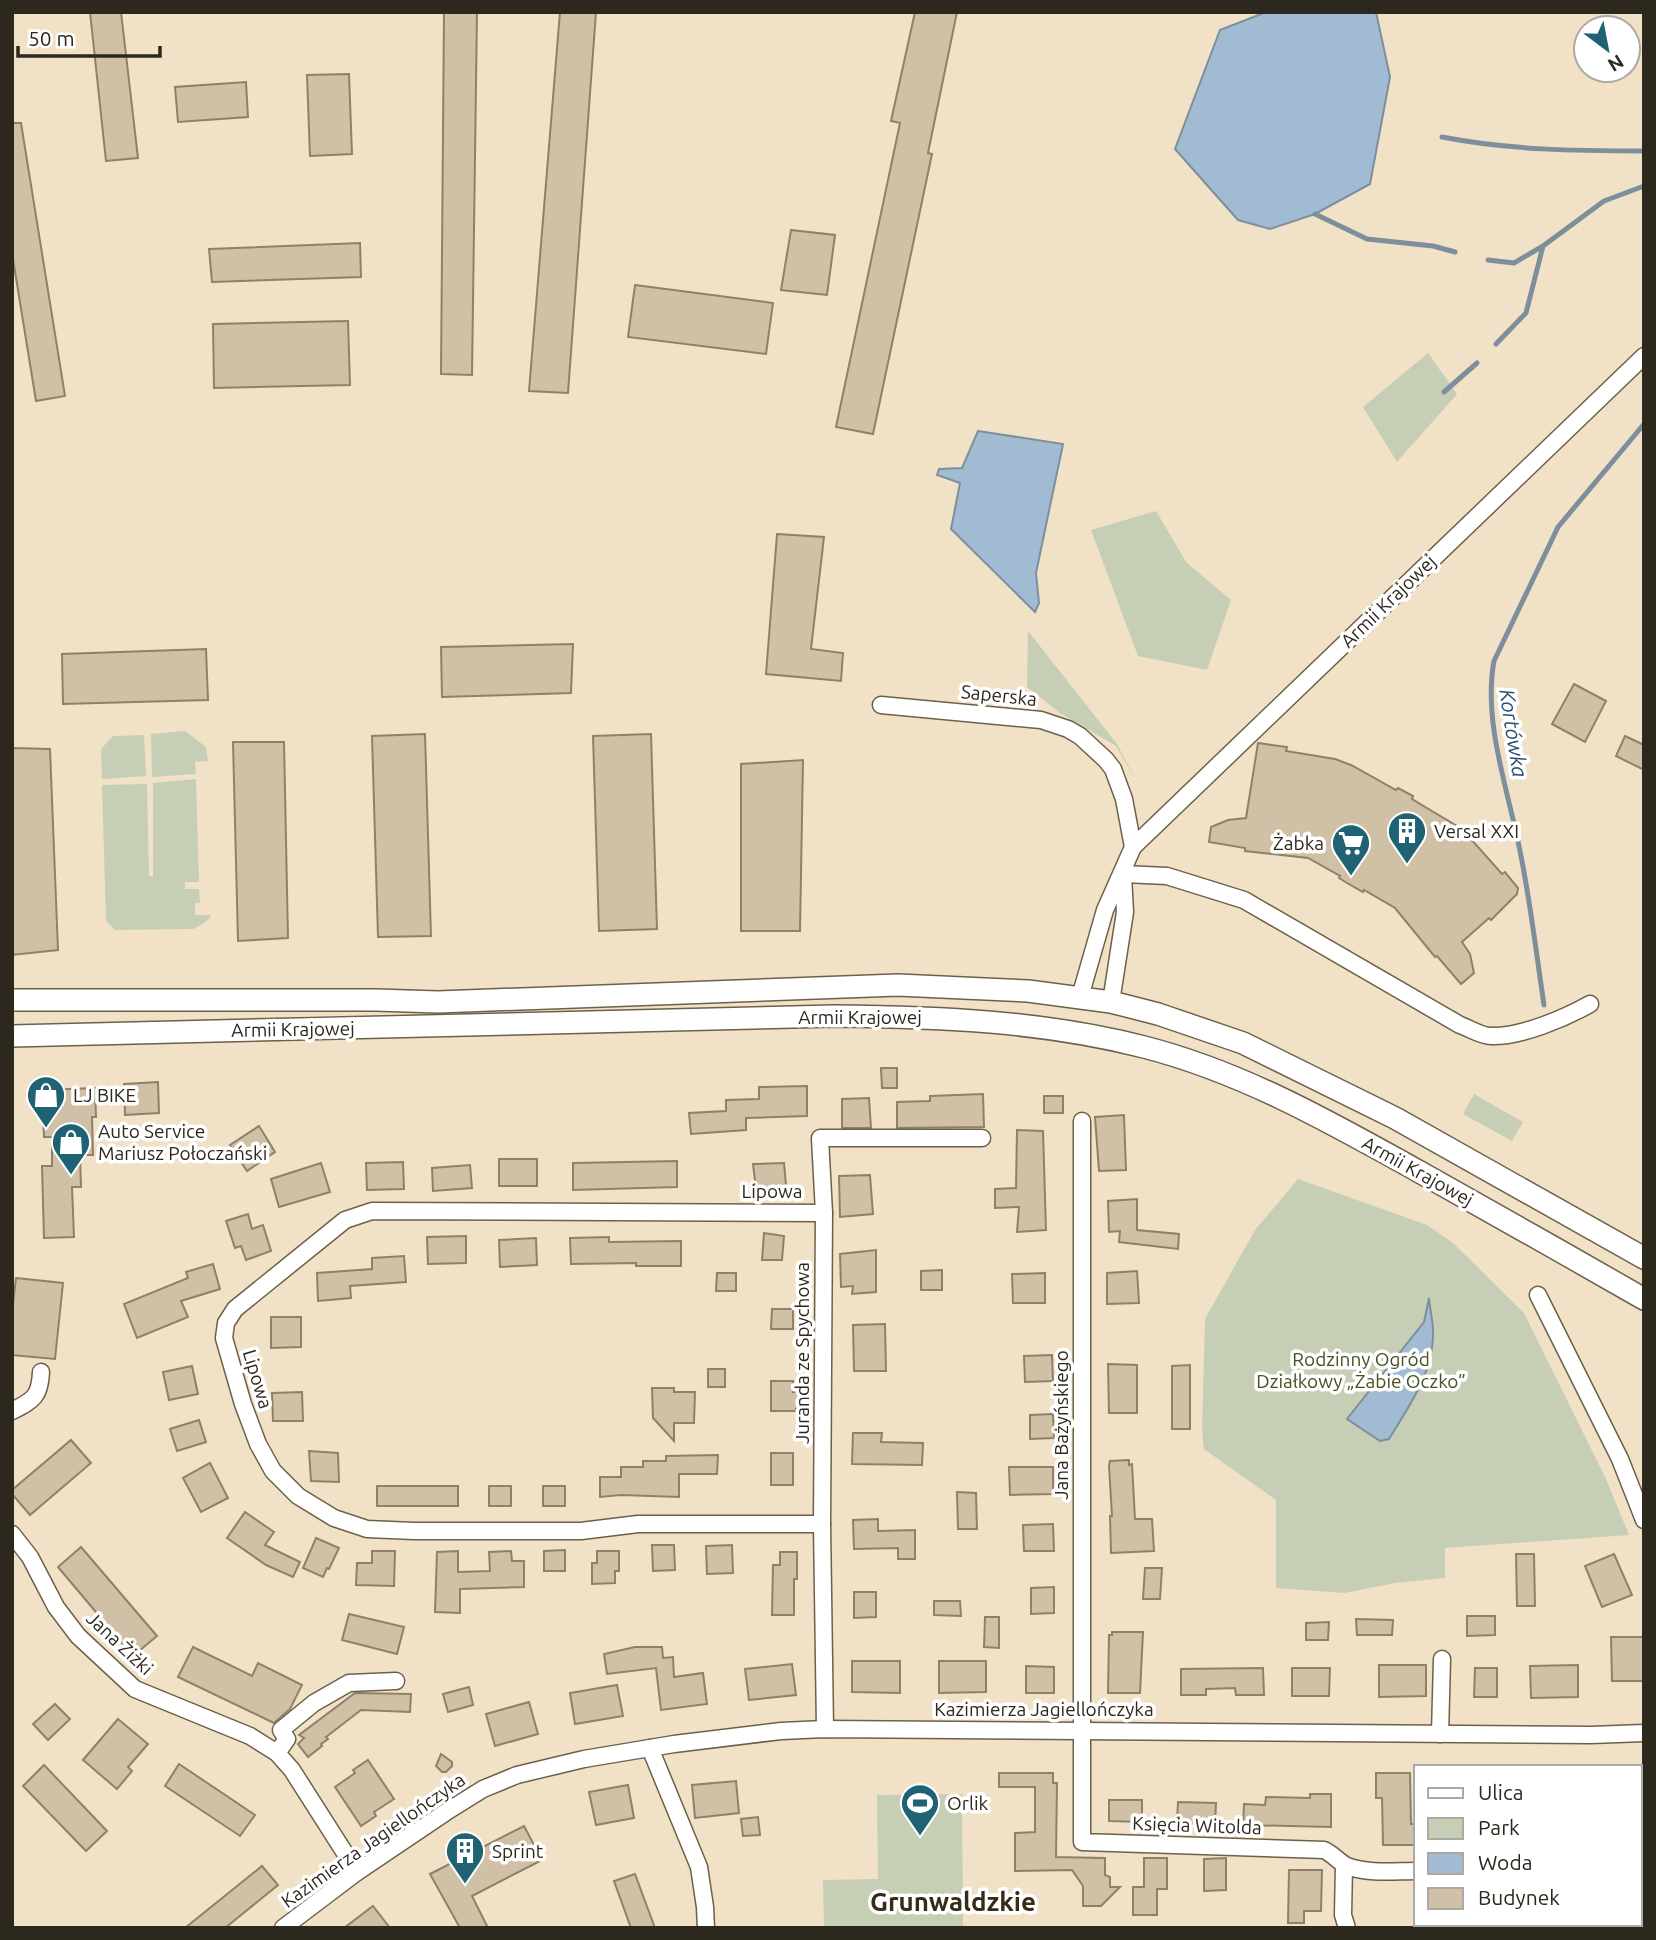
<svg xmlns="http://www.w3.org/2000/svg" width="1656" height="1940" font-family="Ubuntu,sans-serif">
<rect width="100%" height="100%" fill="#f1e1c7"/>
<g fill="#c6cfb5">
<polygon points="1428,353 1457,394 1397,462 1363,407"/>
<polygon points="1156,511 1186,562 1231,600 1207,670 1138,656 1091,530"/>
<polygon points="1028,631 1117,744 1136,781 1116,746 1060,713 1027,687"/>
<polygon points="185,731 206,747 208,761 195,762 196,774 152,777 151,734"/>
<polygon points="144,735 146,776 102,779 101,749 113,736"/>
<path d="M196,779L199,882H185V889H199L200,903H195V915H211C208,922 200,926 193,929L115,930L106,921L102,785L147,784L149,876L153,877V783Z"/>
<polygon points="1474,1094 1523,1122 1512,1141 1463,1114"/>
<polygon points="1298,1179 1427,1225 1453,1243 1524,1313 1606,1479 1629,1535 1445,1548 1445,1578 1395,1583 1344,1593 1276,1588 1276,1500 1204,1449 1202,1431 1205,1319 1255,1230"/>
<polygon points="962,1794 963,1928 824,1928 823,1880 878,1879 877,1795"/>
</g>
<g fill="#a1bbd2" stroke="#7e8f9c" stroke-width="2">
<polygon points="1266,12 1376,12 1390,77 1370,184 1315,214 1270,229 1238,220 1175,149 1220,30"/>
<polygon points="978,431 1063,444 1036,573 1039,603 1035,612 951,529 960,483 937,475 939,469 962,468"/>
<path d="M1429,1298C1430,1311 1434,1324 1433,1337C1432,1374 1408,1408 1389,1439L1380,1441L1347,1419L1424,1322Z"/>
</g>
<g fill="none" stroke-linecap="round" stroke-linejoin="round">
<g stroke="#7e8f9c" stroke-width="5">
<path d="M1442,137C1509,150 1576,151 1644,151"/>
<polyline points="1315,214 1367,239 1433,246 1455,252"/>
<polyline points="1488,260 1514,263 1543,246 1604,201 1644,186"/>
<polyline points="1496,344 1526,313 1543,246"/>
<polyline points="1444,392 1477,363"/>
<path d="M1544,1005C1536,952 1530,898 1519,846C1507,787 1483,720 1494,661L1558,527L1644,424"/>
</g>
</g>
<g fill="#cfc0a6" stroke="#8f8169" stroke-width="2">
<polygon points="90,12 121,12 138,158 106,161"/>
<polygon points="444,12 477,12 472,375 441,374"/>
<polygon points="560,12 596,12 568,393 529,391"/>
<polygon points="915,12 957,12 928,153 932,154 873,434 836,427 900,123 891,121"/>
<polygon points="349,74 352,154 310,156 307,75"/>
<polygon points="246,82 248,117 178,122 175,87"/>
<polygon points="12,123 21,123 65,396 36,401 12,253"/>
<polygon points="791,230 835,235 827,295 781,290"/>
<polygon points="360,243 361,277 212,282 209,249"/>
<polygon points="635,285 773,303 766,354 628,337"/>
<polygon points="348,321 350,385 214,388 213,324"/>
<polygon points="777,534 824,537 811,649 843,653 841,681 766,674"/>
<polygon points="573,644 571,693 442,697 441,647"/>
<polygon points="206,649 208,700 63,704 62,654"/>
<polygon points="1574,684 1606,701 1585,742 1552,724"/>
<polygon points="425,734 431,936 378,937 372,736"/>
<polygon points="651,734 657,929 599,931 593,736"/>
<polygon points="1625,736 1644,745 1644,770 1616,756"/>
<polygon points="233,742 284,742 288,938 238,941"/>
<polygon points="1258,743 1287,747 1286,751 1335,759 1351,765 1396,790 1398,788 1413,796 1412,799 1462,829 1502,874 1505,872 1518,888 1517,894 1491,920 1489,918 1462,942 1470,954 1474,973 1461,984 1437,956 1435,957 1395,908 1364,890 1363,892 1347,883 1339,878 1340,876 1308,858 1245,851 1245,848 1209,842 1211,827 1228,820 1246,818"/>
<polygon points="12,748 50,749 58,950 12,955"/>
<polygon points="803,760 800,931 741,931 741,764"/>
<polygon points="881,1068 897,1068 897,1088 882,1088"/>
<polygon points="158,1082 159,1113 125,1115 124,1084"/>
<polygon points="807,1086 807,1116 746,1118 746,1130 691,1134 689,1113 726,1111 726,1100 759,1099 759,1087"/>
<polygon points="95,1088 96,1117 92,1117 93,1155 80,1155 81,1187 72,1187 74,1237 44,1238 42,1166 52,1166 52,1137 44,1137 42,1090"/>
<polygon points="983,1094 984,1127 897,1128 897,1102 930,1101 930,1096"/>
<rect x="1044" y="1096" width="19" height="17"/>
<polygon points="869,1098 871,1128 842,1128 842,1099"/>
<polygon points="1124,1115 1126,1170 1099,1171 1095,1117"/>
<polygon points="259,1126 275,1152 247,1171 230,1145"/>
<polygon points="1017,1130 1043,1131 1046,1230 1017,1232 1019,1207 995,1208 995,1189 1016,1188"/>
<rect x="499" y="1159" width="38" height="27"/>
<polygon points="677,1161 677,1187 573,1190 573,1163"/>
<polygon points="403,1162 404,1189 367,1190 366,1163"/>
<polygon points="321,1163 330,1192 279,1207 271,1179"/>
<polygon points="784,1163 787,1196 757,1198 753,1164"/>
<polygon points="470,1165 472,1188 433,1191 432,1168"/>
<polygon points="870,1175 873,1214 840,1217 839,1176"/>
<polygon points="1137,1199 1137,1230 1179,1234 1178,1249 1119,1242 1120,1231 1109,1232 1108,1201"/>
<polygon points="248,1214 252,1229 263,1225 271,1251 246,1260 241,1246 235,1248 226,1221"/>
<polygon points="764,1233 784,1236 782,1260 762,1260"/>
<polygon points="466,1236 466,1263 428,1264 427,1237"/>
<polygon points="609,1237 609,1242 681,1241 681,1266 636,1266 636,1263 571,1264 570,1238"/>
<polygon points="536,1238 537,1265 500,1267 499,1240"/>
<polygon points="876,1250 876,1292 852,1294 853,1286 841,1287 840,1254"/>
<polygon points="404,1256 406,1282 350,1286 351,1298 318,1301 317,1273 372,1269 372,1258"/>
<polygon points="213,1264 220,1289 181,1301 188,1317 137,1338 124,1304 188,1278 186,1272"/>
<polygon points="942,1270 942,1290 921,1290 921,1271"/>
<polygon points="1137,1271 1139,1303 1107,1304 1107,1273"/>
<polygon points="717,1273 736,1273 736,1291 716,1291"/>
<polygon points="1045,1273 1045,1303 1013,1303 1012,1274"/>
<polygon points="16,1278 63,1283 55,1359 12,1355 12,1312"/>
<polygon points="772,1309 793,1309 793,1329 771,1329"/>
<polygon points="271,1317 301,1317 301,1347 271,1348"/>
<polygon points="885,1324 886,1371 854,1371 853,1325"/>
<polygon points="1052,1355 1053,1381 1025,1382 1024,1356"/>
<polygon points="1108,1364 1137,1365 1137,1413 1109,1413"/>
<polygon points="1190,1365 1190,1429 1172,1429 1172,1366"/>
<polygon points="192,1366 198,1394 169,1400 163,1372"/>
<rect x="708" y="1369" width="17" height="18"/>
<polygon points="771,1381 793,1381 793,1392 801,1391 801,1409 796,1409 796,1411 771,1411"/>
<polygon points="652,1388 674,1388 674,1392 695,1392 694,1423 674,1423 674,1441 653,1418"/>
<polygon points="302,1392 303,1421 273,1421 272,1393"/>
<polygon points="1053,1414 1054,1438 1030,1439 1030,1415"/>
<polygon points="199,1420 206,1442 177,1451 170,1429"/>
<polygon points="853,1433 882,1433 881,1442 923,1443 922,1465 852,1464"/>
<polygon points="71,1440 91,1463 30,1515 12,1494 12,1490"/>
<polygon points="309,1451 338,1453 339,1482 311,1481"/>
<rect x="771" y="1453" width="22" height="32"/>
<polygon points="718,1455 717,1474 679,1474 679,1497 621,1495 600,1497 600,1477 621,1477 621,1467 643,1467 643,1461 666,1461 666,1456"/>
<polygon points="1129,1460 1129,1465 1132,1464 1135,1519 1152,1519 1154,1551 1111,1553 1110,1516 1112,1516 1109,1466 1110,1461"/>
<polygon points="210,1463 228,1498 201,1512 183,1478"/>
<polygon points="1009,1467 1053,1467 1053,1494 1010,1495"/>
<rect x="377" y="1486" width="81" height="20"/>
<rect x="489" y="1486" width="22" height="20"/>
<rect x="543" y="1486" width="22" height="20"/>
<polygon points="957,1492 976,1493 977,1529 958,1529"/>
<polygon points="245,1512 274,1532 265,1545 300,1562 293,1577 266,1565 227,1538"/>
<polygon points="878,1519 878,1531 915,1530 915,1559 898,1559 898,1548 854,1549 853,1520"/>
<polygon points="1053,1524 1054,1551 1024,1551 1023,1525"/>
<polygon points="316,1538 339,1548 329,1569 327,1568 323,1577 303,1568"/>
<polygon points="652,1545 674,1545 675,1570 653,1571"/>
<polygon points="732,1545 733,1573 707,1574 706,1546"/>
<polygon points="81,1547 157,1636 133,1656 58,1567"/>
<polygon points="565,1550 565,1571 544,1571 544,1551"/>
<polygon points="372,1551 395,1551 394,1586 356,1585 357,1563 372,1563"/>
<polygon points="458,1551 458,1572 490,1571 489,1552 511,1551 512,1561 524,1561 524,1587 460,1589 460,1613 435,1612 437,1552"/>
<polygon points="597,1551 619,1551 619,1571 615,1571 615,1583 592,1584 592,1563 597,1563"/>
<polygon points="780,1552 797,1552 797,1579 794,1579 794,1615 772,1615 773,1565 780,1565"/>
<polygon points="1516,1554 1534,1554 1535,1606 1517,1606"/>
<polygon points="1614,1554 1632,1595 1602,1607 1585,1566"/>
<polygon points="1145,1568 1162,1568 1160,1599 1143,1599"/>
<polygon points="1054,1587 1054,1613 1031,1614 1031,1588"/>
<polygon points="854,1592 876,1592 876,1617 854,1618"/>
<polygon points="934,1601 960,1601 961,1616 934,1615"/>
<polygon points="349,1614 404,1627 397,1654 342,1640"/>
<polygon points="1467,1616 1495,1616 1495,1635 1467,1636"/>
<polygon points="985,1617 999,1617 999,1648 984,1647"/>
<polygon points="1356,1619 1393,1620 1392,1635 1357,1635"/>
<polygon points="1329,1622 1328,1640 1306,1640 1306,1623"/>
<polygon points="1112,1632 1143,1632 1140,1693 1108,1693 1109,1635 1112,1635"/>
<polygon points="1611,1637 1643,1637 1644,1681 1612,1681"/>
<polygon points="193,1647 252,1676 258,1663 302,1685 290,1709 274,1723 178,1677"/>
<polygon points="635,1647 662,1647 663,1658 673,1657 674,1677 703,1673 707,1704 661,1710 656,1668 607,1674 604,1654"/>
<polygon points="852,1661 900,1661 900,1693 852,1692"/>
<polygon points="939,1661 986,1661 986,1692 939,1693"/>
<polygon points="792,1664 796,1695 749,1700 745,1669"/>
<polygon points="1379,1665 1426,1665 1426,1696 1379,1697"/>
<polygon points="1578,1665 1578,1697 1531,1698 1530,1666"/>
<polygon points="1026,1666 1054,1667 1054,1693 1026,1693"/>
<polygon points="1263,1668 1264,1695 1236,1695 1235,1688 1206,1689 1206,1695 1181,1695 1181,1669"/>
<polygon points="1292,1668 1330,1668 1329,1696 1292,1696"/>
<polygon points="1475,1668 1497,1668 1497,1697 1474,1697"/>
<polygon points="617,1685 623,1716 575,1724 570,1693"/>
<polygon points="469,1687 473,1705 448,1712 443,1694"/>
<polygon points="355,1693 411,1694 410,1712 361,1710 326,1737 328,1739 321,1744 322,1746 308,1757 298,1744 304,1738 299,1735"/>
<polygon points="529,1702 538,1734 495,1746 486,1714"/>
<polygon points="55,1704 70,1719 48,1740 33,1724"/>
<polygon points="118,1719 148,1744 128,1767 132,1771 117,1789 83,1760"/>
<polygon points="441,1754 452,1762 452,1766 446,1772 442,1772 436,1766"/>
<polygon points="368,1760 394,1799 374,1812 376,1816 361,1826 335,1787 355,1773 353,1770"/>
<polygon points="179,1764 255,1815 240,1836 165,1786"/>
<polygon points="44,1765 107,1831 86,1851 23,1786"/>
<polygon points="999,1773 1053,1773 1053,1783 1057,1783 1056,1857 1105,1858 1105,1875 1110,1877 1110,1887 1120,1887 1101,1906 1083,1906 1083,1886 1072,1870 1015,1871 1015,1833 1035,1832 1035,1787 999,1787"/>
<polygon points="1376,1773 1410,1773 1411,1824 1416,1824 1416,1845 1383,1845 1382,1798 1376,1798"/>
<polygon points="736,1781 739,1813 695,1818 692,1785"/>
<polygon points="628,1785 634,1818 596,1825 589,1792"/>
<polygon points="1310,1794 1331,1794 1331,1827 1243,1825 1244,1804 1265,1805 1266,1797 1310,1798"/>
<polygon points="1109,1800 1142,1800 1142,1822 1109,1821"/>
<polygon points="1178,1802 1216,1803 1215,1824 1177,1823"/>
<polygon points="758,1817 760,1835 743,1836 741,1819"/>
<polygon points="524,1826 542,1860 472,1896 488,1928 460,1928 430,1874"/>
<polygon points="1144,1858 1167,1858 1167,1889 1157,1889 1157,1915 1133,1915 1133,1887 1144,1887"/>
<polygon points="1226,1858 1226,1890 1204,1891 1204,1859"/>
<polygon points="262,1866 278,1885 225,1928 185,1928"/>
<polygon points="1289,1870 1322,1870 1321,1911 1304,1911 1304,1923 1288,1923"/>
<polygon points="635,1874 655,1928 631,1928 614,1881"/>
<polygon points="373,1906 390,1928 344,1928"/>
</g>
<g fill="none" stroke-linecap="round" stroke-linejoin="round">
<g stroke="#6d6049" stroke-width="19">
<g id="minor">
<polyline points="881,705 1041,720 1068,729 1080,736 1106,760 1113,769 1124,799 1133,847 1105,910 1080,997"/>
<polyline points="1133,847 1644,356"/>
<path d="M1123,874L1167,876L1244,900L1460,1025C1469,1028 1481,1036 1491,1036C1521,1037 1565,1018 1590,1004"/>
<polyline points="1111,1002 1125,912 1123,876"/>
<path d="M1082,1121V1842L1324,1850C1333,1854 1340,1863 1347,1866C1368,1874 1394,1871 1416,1871"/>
<polyline points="1538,1295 1620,1459 1644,1520"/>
<path d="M12,1411C34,1400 40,1396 41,1372"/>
<polyline points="822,1524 638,1524 581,1531 414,1531 367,1529 334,1518 298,1496 273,1471 258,1444 243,1404 224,1338 226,1323 235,1309 345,1220 372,1211 824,1213"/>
<polyline points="12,1534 30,1557 56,1607 78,1636 135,1689 250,1736 277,1753 292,1770 357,1872"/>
<polyline points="825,1729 822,1524 824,1213 820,1138 982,1138"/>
<polyline points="1440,1734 1442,1659"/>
<polyline points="650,1748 699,1867 705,1907 706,1928"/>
<polyline points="277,1753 287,1739 281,1730 314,1703 349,1683 396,1681"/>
<polyline points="1344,1865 1343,1915 1347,1928"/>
<polyline points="1627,1924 1631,1928"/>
<polyline points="283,1928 357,1872 446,1812 483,1789 517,1775 584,1759 674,1744 781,1731 825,1729 1591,1735 1644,1733"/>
</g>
</g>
<g stroke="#6d6049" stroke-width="24">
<g id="secondary">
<polyline points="12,1000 376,1000 438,1002 898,985 1028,991 1111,1002 1158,1014 1243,1043 1395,1118 1644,1258"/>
<path d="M12,1036L834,1016C939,1017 1043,1021 1144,1047C1242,1072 1330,1122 1418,1171C1493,1213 1569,1256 1644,1299"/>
</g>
</g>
<use href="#minor" stroke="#fff" stroke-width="16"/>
<use href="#secondary" stroke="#fff" stroke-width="21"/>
</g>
<defs>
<g id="building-pin" transform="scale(2.0125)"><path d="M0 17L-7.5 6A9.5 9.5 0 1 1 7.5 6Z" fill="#1e6274" stroke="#fff"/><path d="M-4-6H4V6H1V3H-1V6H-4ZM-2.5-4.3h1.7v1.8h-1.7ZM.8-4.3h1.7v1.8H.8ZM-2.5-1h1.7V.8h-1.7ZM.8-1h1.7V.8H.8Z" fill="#fff"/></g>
<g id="supermarket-pin" transform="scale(2.0125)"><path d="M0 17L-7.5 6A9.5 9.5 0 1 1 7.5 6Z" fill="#1e6274" stroke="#fff"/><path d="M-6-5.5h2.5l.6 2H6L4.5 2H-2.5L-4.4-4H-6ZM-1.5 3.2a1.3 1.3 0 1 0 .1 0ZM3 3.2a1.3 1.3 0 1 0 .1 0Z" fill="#fff"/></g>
<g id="shop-pin" transform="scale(2.0125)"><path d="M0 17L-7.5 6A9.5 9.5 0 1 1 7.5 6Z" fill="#1e6274" stroke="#fff"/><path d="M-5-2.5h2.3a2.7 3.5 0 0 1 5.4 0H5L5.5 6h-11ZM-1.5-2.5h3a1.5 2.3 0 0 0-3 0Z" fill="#fff"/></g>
<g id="stadium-pin" transform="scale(2.0125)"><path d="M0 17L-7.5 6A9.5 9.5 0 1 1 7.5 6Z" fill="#1e6274" stroke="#fff"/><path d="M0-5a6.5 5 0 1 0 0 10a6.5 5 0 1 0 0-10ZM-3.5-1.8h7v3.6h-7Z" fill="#fff"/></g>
</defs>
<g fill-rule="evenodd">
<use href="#building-pin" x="1407" y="831"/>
<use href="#supermarket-pin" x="1351" y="843"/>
<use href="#shop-pin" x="46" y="1095"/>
<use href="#shop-pin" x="71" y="1142"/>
<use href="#stadium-pin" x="920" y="1803"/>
<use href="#building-pin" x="465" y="1851"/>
</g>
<g text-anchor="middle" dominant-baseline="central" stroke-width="7" stroke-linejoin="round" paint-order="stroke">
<g font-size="19" fill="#2d281e" stroke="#fff">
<text transform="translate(1388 601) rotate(-44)">Armii Krajowej</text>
<text transform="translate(999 695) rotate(6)">Saperska</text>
<text x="860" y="1017">Armii Krajowej</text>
<text transform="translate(293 1029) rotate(-1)">Armii Krajowej</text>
<text transform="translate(1418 1171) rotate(29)">Armii Krajowej</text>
<text x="772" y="1191">Lipowa</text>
<text transform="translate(802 1353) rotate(-90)">Juranda ze Spychowa</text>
<text transform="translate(258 1379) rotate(73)">Lipowa</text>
<text transform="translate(1061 1425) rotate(-90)">Jana Bażyńskiego</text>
<text transform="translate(120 1643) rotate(43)">Jana Żiżki</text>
<text x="1044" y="1709">Kazimierza Jagiellończyka</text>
<text transform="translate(1197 1825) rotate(2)">Księcia Witolda</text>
<text transform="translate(373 1840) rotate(-35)">Kazimierza Jagiellończyka</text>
</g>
<g font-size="19" fill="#2d281e" stroke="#fff" text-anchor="start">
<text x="1434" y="831">Versal XXI</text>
<text x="1324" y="843" text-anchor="end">Żabka</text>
<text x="73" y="1095">LJ BIKE</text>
<text x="98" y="1131">Auto Service<tspan x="98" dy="22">Mariusz Połoczański</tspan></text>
<text x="947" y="1803">Orlik</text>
<text x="492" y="1851">Sprint</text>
</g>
<g font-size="19" fill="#455121" stroke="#fff">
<text x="1361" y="1359">Rodzinny Ogród<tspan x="1361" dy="22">Działkowy „Żabie Oczko”</tspan></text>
</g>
<g font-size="21" font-style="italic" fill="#265172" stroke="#fff">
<text transform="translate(1514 733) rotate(81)">Kortówka</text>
</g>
<g font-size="26" font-weight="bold" fill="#372b16" stroke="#fff">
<text x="953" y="1901">Grunwaldzkie</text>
</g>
</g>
<rect width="1656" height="1940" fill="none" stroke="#2d281e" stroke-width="28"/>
<rect x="1414" y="1765" width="228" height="161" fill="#ffffff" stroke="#aba9a5" stroke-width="2"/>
<rect x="1428" y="1788" width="35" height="10" fill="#ffffff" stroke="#aba9a5" stroke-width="2"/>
<text x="1478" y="1800" font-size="21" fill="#2d281e">Ulica</text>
<rect x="1428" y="1818" width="35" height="21" fill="#c6cfb5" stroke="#aba9a5" stroke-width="2"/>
<text x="1478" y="1835" font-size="21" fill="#2d281e">Park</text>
<rect x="1428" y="1853" width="35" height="21" fill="#a1bbd2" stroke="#aba9a5" stroke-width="2"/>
<text x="1478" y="1870" font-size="21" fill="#2d281e">Woda</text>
<rect x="1428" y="1888" width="35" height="21" fill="#cfc0a6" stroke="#aba9a5" stroke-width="2"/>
<text x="1478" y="1905" font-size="21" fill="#2d281e">Budynek</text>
<g transform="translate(1607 49) rotate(148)"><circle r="33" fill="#ffffff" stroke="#aba9a5" stroke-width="2"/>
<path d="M0-5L12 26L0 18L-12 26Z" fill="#1e6274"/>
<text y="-10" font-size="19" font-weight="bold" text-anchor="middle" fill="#2d281e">N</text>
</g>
<path d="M18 46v10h142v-10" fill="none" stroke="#2d281e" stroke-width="3.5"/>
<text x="28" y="46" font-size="21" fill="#2d281e" stroke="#ffffff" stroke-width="5" paint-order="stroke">50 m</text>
</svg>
